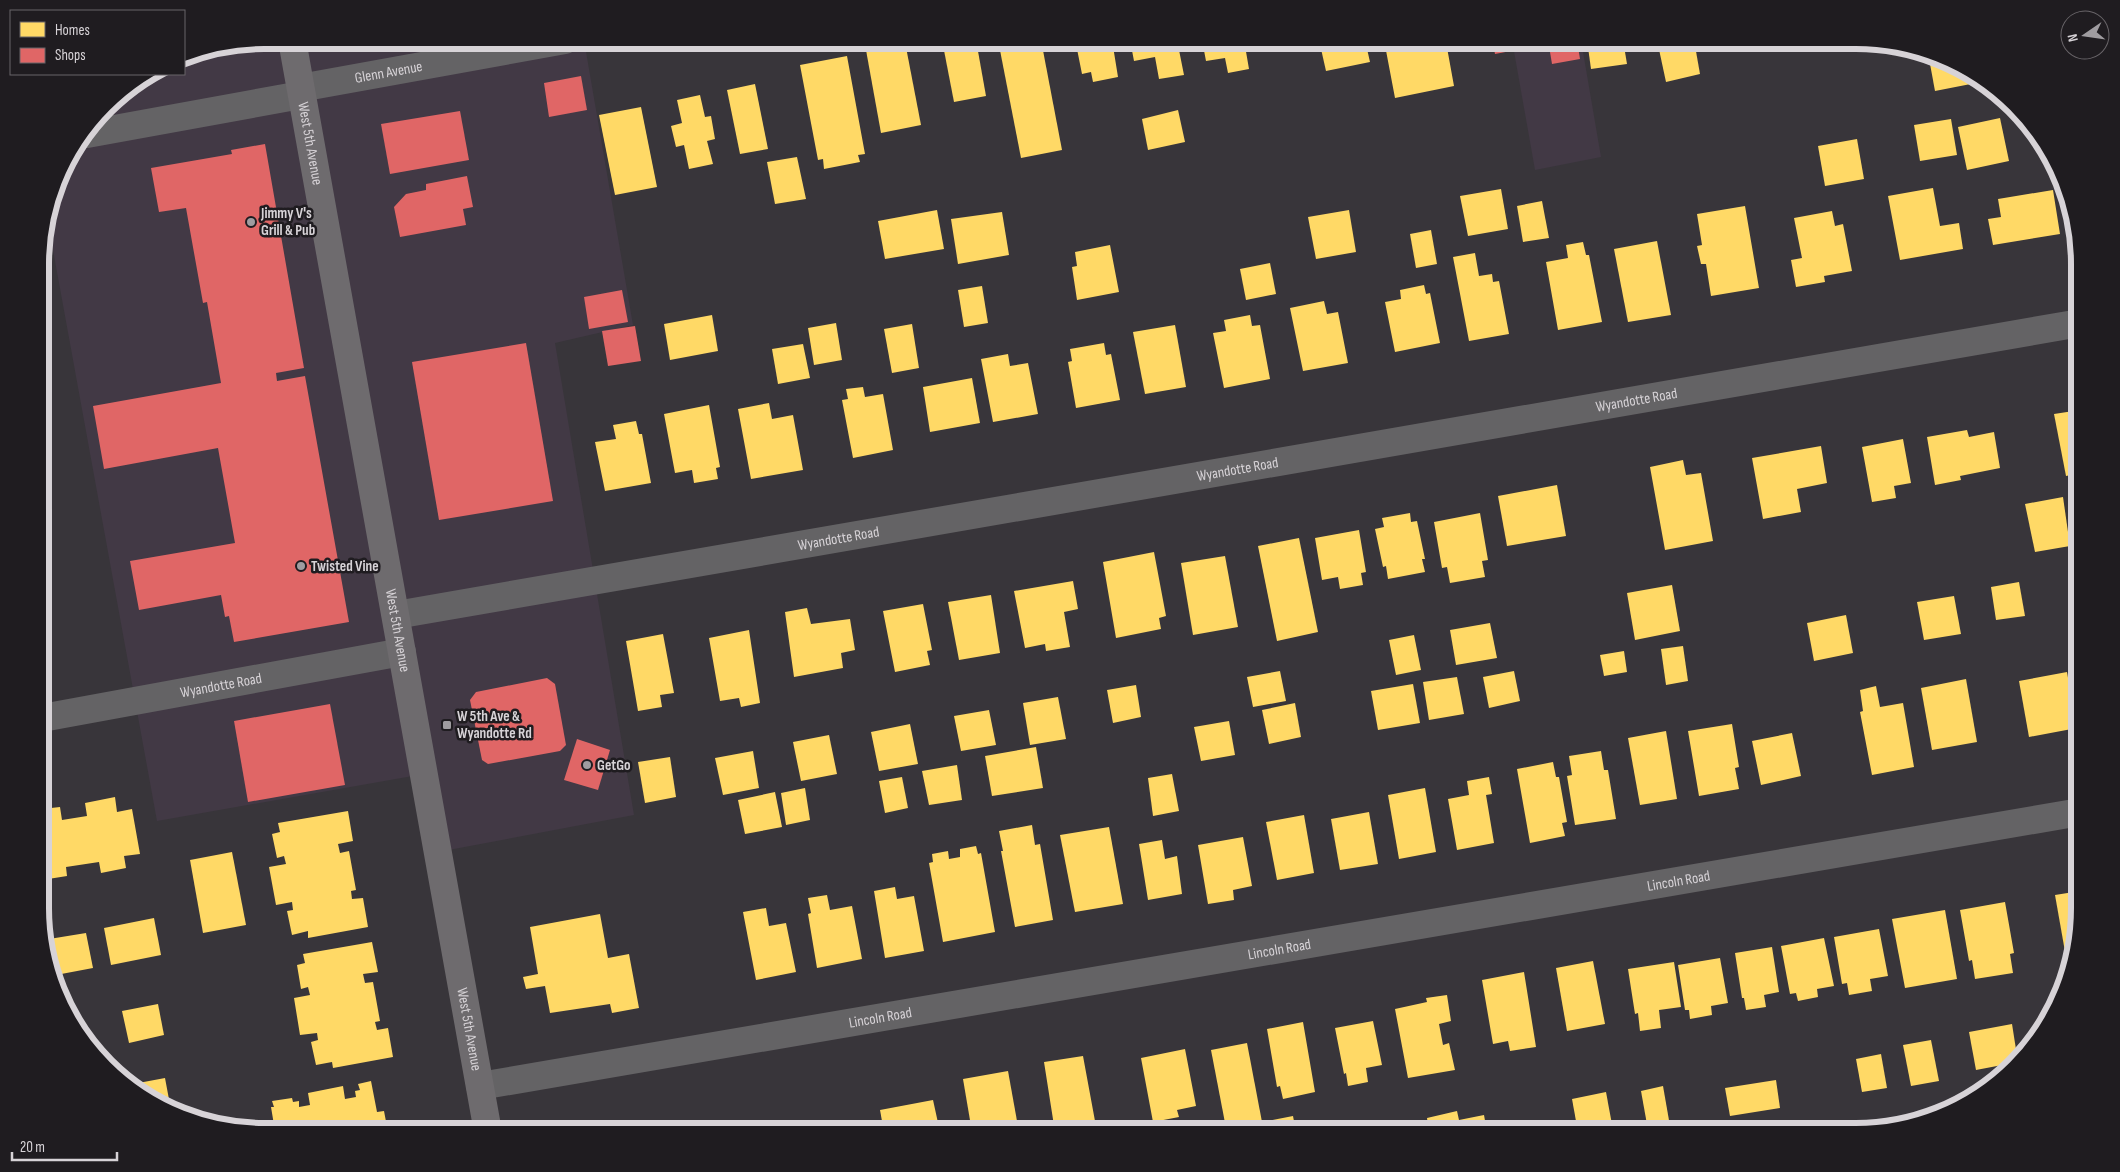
<svg xmlns="http://www.w3.org/2000/svg" width="2120" height="1172" font-family="'Sofia Sans Condensed',sans-serif">
<rect width="100%" height="100%" fill="#38353a"/>
<g fill="#423945">
<polygon points="264,40 584,40 633,325 555,343 634,815 438,852 424,774 157,821 47,217 63,164 116,96 151,74 184,74 184,56"/>
<polygon points="1512,40 1581,40 1601,157 1535,170"/>
</g>
<g fill="#ffd966">
<polygon points="942,40 976,40 986,96 954,102"/>
<polygon points="998,40 1041,40 1062,150 1021,158"/>
<polygon points="1085,40 1112,40 1118,77 1093,82 1091,72 1082,74 1076,44 1085,43"/>
<polygon points="1130,40 1177,40 1184,75 1159,79 1155,57 1134,61"/>
<polygon points="1202,40 1244,40 1249,69 1228,73 1225,58 1206,61"/>
<polygon points="1257,40 1305,40 1305,42 1259,50"/>
<polygon points="1319,40 1365,40 1370,62 1326,71"/>
<polygon points="1384,40 1435,40 1435,44 1446,42 1454,86 1395,98"/>
<polygon points="1587,40 1623,40 1627,64 1591,69"/>
<polygon points="1657,40 1694,40 1700,74 1666,82"/>
<polygon points="1717,40 1735,40 1736,44 1718,48"/>
<polygon points="905,42 921,125 881,133 866,50"/>
<polygon points="1928,53 1968,70 1981,82 1935,91"/>
<polygon points="847,56 865,154 858,155 860,162 824,169 823,159 818,160 800,65"/>
<polygon points="755,84 768,149 740,154 727,90"/>
<polygon points="700,95 705,117 711,116 715,139 707,141 713,164 689,169 684,145 676,147 671,126 682,123 677,100"/>
<polygon points="641,107 657,187 615,195 599,115"/>
<polygon points="1178,110 1185,142 1148,150 1142,119"/>
<polygon points="2000,118 2009,161 1967,170 1958,127"/>
<polygon points="1951,119 1957,155 1920,161 1914,125"/>
<polygon points="1857,139 1864,179 1825,186 1818,146"/>
<polygon points="797,157 806,199 775,204 767,162"/>
<polygon points="1933,188 1940,226 1959,223 1963,249 1900,260 1888,196"/>
<polygon points="1501,189 1508,229 1468,236 1460,196"/>
<polygon points="2053,190 2060,234 1993,245 1988,219 2001,217 1998,199"/>
<polygon points="1542,201 1549,238 1523,242 1517,206"/>
<polygon points="1745,206 1759,288 1711,296 1706,264 1701,264 1697,246 1702,245 1697,214"/>
<polygon points="937,210 944,249 885,259 878,221"/>
<polygon points="1349,210 1356,252 1316,259 1308,217"/>
<polygon points="1832,211 1835,226 1843,224 1852,271 1824,276 1825,282 1796,287 1791,260 1802,258 1794,218"/>
<polygon points="1002,212 1009,255 958,264 951,219"/>
<polygon points="1431,230 1437,264 1416,268 1410,234"/>
<polygon points="1657,241 1671,315 1628,322 1614,249"/>
<polygon points="1583,242 1586,255 1589,255 1602,322 1558,330 1546,262 1568,258 1566,245"/>
<polygon points="1110,245 1119,292 1077,300 1072,267 1077,266 1075,252"/>
<polygon points="1475,253 1479,276 1492,274 1493,282 1499,281 1509,334 1469,341 1453,257"/>
<polygon points="1270,263 1276,294 1246,300 1240,269"/>
<polygon points="1424,285 1426,294 1430,293 1440,343 1395,352 1385,302 1401,299 1400,290"/>
<polygon points="982,286 988,323 964,327 958,290"/>
<polygon points="1324,301 1327,314 1338,312 1348,363 1303,371 1290,308"/>
<polygon points="712,315 718,351 670,360 664,324"/>
<polygon points="1250,315 1252,326 1260,325 1270,379 1224,388 1213,333 1226,331 1224,320"/>
<polygon points="836,323 842,360 814,365 808,328"/>
<polygon points="912,324 919,368 892,373 884,329"/>
<polygon points="1175,325 1186,387 1145,394 1133,332"/>
<polygon points="1104,343 1106,355 1111,354 1120,400 1076,408 1068,362 1072,361 1070,349"/>
<polygon points="803,344 810,378 778,384 772,349"/>
<polygon points="1008,354 1010,366 1028,363 1038,414 993,422 981,359"/>
<polygon points="972,378 980,423 930,432 923,387"/>
<polygon points="863,387 865,397 883,394 893,450 853,458 842,400 848,399 846,389"/>
<polygon points="769,403 772,419 793,415 803,470 751,479 738,409"/>
<polygon points="709,405 720,467 716,468 718,479 694,483 692,470 675,473 664,414"/>
<polygon points="2080,410 2080,473 2066,476 2054,414"/>
<polygon points="636,421 639,434 642,434 651,483 605,491 595,442 616,439 613,425"/>
<polygon points="1967,430 1969,437 1994,432 2000,468 1960,476 1961,480 1935,485 1927,437"/>
<polygon points="1903,439 1911,483 1894,486 1896,498 1872,502 1862,447"/>
<polygon points="1821,446 1827,483 1797,489 1801,512 1763,519 1752,458"/>
<polygon points="1683,460 1686,475 1701,473 1713,541 1665,550 1650,467"/>
<polygon points="1557,485 1566,536 1507,546 1498,496"/>
<polygon points="2063,497 2070,546 2035,552 2025,504"/>
<polygon points="1410,513 1411,522 1417,521 1425,559 1422,559 1425,572 1388,579 1386,566 1383,567 1375,529 1384,527 1382,518"/>
<polygon points="1480,513 1488,560 1482,561 1485,577 1450,583 1447,567 1442,568 1434,522"/>
<polygon points="1359,530 1366,572 1361,573 1363,585 1340,589 1338,577 1322,580 1315,538"/>
<polygon points="1299,538 1318,632 1277,641 1258,546"/>
<polygon points="1154,552 1166,616 1159,618 1161,629 1116,638 1103,562"/>
<polygon points="1225,556 1238,627 1193,635 1181,563"/>
<polygon points="1073,581 1078,609 1064,612 1070,647 1046,651 1045,644 1025,648 1014,591"/>
<polygon points="2019,582 2025,616 1996,620 1991,587"/>
<polygon points="1672,585 1680,631 1635,640 1627,593"/>
<polygon points="991,595 1000,653 959,660 948,602"/>
<polygon points="1954,596 1961,634 1924,640 1917,602"/>
<polygon points="923,604 932,650 927,651 930,665 895,672 883,611"/>
<polygon points="807,608 811,624 850,619 855,650 841,653 843,668 794,677 785,612"/>
<polygon points="1846,615 1853,653 1814,661 1807,623"/>
<polygon points="1490,623 1497,658 1456,665 1450,630"/>
<polygon points="749,630 760,703 741,707 739,698 720,701 709,638"/>
<polygon points="663,634 674,693 660,695 662,707 638,711 626,641"/>
<polygon points="1414,635 1421,670 1396,675 1389,640"/>
<polygon points="1683,646 1688,681 1666,685 1661,649"/>
<polygon points="1624,651 1627,672 1604,676 1600,655"/>
<polygon points="1280,671 1286,701 1253,707 1247,677"/>
<polygon points="1514,671 1520,701 1489,708 1483,677"/>
<polygon points="2067,672 2077,728 2029,737 2019,681"/>
<polygon points="1457,677 1464,714 1429,720 1423,682"/>
<polygon points="1966,679 1977,742 1932,750 1921,688"/>
<polygon points="1413,684 1420,723 1378,730 1371,691"/>
<polygon points="1136,685 1141,717 1113,723 1107,690"/>
<polygon points="1876,686 1880,707 1903,703 1914,767 1872,775 1860,712 1863,711 1860,690"/>
<polygon points="1058,697 1066,739 1030,745 1023,703"/>
<polygon points="1295,703 1301,737 1269,744 1262,710"/>
<polygon points="989,710 996,745 961,751 954,716"/>
<polygon points="1229,721 1235,755 1201,761 1194,727"/>
<polygon points="910,724 918,764 879,771 871,732"/>
<polygon points="1732,724 1739,767 1735,768 1739,789 1699,796 1688,731"/>
<polygon points="1666,731 1677,799 1640,805 1628,738"/>
<polygon points="1792,733 1801,776 1761,785 1752,741"/>
<polygon points="829,735 837,774 801,781 793,742"/>
<polygon points="1036,747 1043,788 992,796 985,756"/>
<polygon points="753,751 759,788 723,795 715,758"/>
<polygon points="1601,751 1604,770 1608,770 1616,819 1575,825 1567,776 1572,775 1569,756"/>
<polygon points="670,757 676,797 645,803 638,762"/>
<polygon points="1553,762 1556,777 1559,777 1567,822 1562,823 1565,836 1530,843 1517,769"/>
<polygon points="957,765 962,800 929,805 922,771"/>
<polygon points="1172,774 1179,811 1153,816 1148,778"/>
<polygon points="902,777 908,808 885,813 879,781"/>
<polygon points="1489,777 1492,794 1486,795 1494,843 1457,850 1448,799 1469,795 1467,781"/>
<polygon points="805,788 810,820 786,825 781,793"/>
<polygon points="1425,788 1436,852 1399,859 1388,795"/>
<polygon points="775,792 782,827 745,834 738,800"/>
<polygon points="115,797 117,812 132,809 140,854 124,856 126,868 101,873 99,862 66,867 67,876 42,880 42,809 60,807 62,820 87,816 85,803"/>
<polygon points="348,811 353,841 338,844 340,853 349,851 356,890 351,891 352,899 363,898 368,927 308,938 308,931 292,935 287,911 293,910 292,902 276,905 269,867 286,864 284,856 277,858 272,834 280,832 278,823"/>
<polygon points="1369,812 1378,864 1340,870 1331,819"/>
<polygon points="1304,815 1314,873 1277,880 1266,822"/>
<polygon points="1032,825 1035,845 1040,844 1053,920 1015,927 1001,851 1003,851 999,831"/>
<polygon points="1109,827 1123,904 1075,912 1060,835"/>
<polygon points="1243,837 1252,886 1233,890 1234,900 1208,904 1198,845"/>
<polygon points="1162,840 1165,859 1177,856 1182,894 1148,900 1139,844"/>
<polygon points="976,846 978,854 981,853 995,932 943,942 929,863 933,862 932,854 948,851 949,859 960,857 960,849"/>
<polygon points="232,852 246,925 203,933 190,860"/>
<polygon points="895,887 897,899 914,896 924,951 885,958 874,891"/>
<polygon points="2080,891 2080,923 2067,963 2055,895"/>
<polygon points="827,895 830,910 852,906 862,959 817,968 808,914 811,913 808,898"/>
<polygon points="2005,902 2014,953 2010,954 2013,973 1975,979 1972,960 1969,961 1960,910"/>
<polygon points="766,908 769,926 786,923 796,972 756,980 743,912"/>
<polygon points="1945,910 1957,979 1905,988 1892,919"/>
<polygon points="600,914 608,958 629,954 639,1008 612,1013 610,1004 550,1013 545,986 526,989 523,977 538,974 530,927"/>
<polygon points="154,918 161,955 111,965 104,928"/>
<polygon points="1879,929 1888,976 1870,979 1872,991 1849,995 1847,983 1842,984 1834,937"/>
<polygon points="86,933 93,968 56,975 43,940"/>
<polygon points="1824,938 1834,986 1817,989 1818,997 1798,1001 1796,993 1790,994 1781,946"/>
<polygon points="372,942 378,972 363,974 365,983 373,982 380,1021 375,1022 377,1030 388,1028 393,1057 333,1068 332,1062 316,1065 311,1042 318,1040 317,1033 300,1035 294,998 310,995 308,987 301,989 297,965 305,963 303,954"/>
<polygon points="1772,947 1779,992 1764,995 1766,1007 1746,1010 1744,998 1742,998 1735,953"/>
<polygon points="1720,958 1728,1003 1711,1006 1712,1015 1690,1019 1689,1010 1685,1010 1678,965"/>
<polygon points="1593,961 1605,1024 1567,1031 1556,968"/>
<polygon points="1674,962 1681,1007 1659,1010 1661,1028 1640,1031 1638,1013 1635,1014 1628,969"/>
<polygon points="1524,972 1536,1047 1510,1051 1508,1041 1493,1044 1482,980"/>
<polygon points="1447,995 1451,1021 1439,1024 1443,1045 1449,1043 1455,1070 1408,1078 1395,1009 1427,1002 1426,998"/>
<polygon points="158,1004 164,1035 129,1043 122,1011"/>
<polygon points="1373,1021 1382,1065 1366,1068 1368,1082 1348,1086 1346,1073 1344,1074 1335,1028"/>
<polygon points="1303,1022 1315,1092 1283,1099 1280,1086 1277,1087 1267,1029"/>
<polygon points="2012,1024 2018,1062 1976,1070 1969,1032"/>
<polygon points="1931,1040 1939,1081 1911,1086 1903,1045"/>
<polygon points="1247,1043 1262,1122 1226,1128 1211,1050"/>
<polygon points="1185,1049 1196,1106 1177,1110 1179,1117 1153,1122 1141,1058"/>
<polygon points="1881,1054 1887,1088 1862,1092 1856,1059"/>
<polygon points="1083,1056 1095,1121 1075,1124 1076,1132 1055,1132 1044,1062"/>
<polygon points="1008,1071 1019,1132 972,1132 963,1079"/>
<polygon points="165,1078 171,1110 152,1102 133,1084"/>
<polygon points="1776,1080 1780,1108 1730,1116 1725,1088"/>
<polygon points="371,1081 377,1112 384,1111 388,1132 268,1132 267,1126 274,1125 271,1107 274,1107 272,1101 292,1098 293,1102 299,1101 299,1107 310,1105 308,1093 343,1086 345,1099 356,1097 355,1091 360,1090 358,1084"/>
<polygon points="1663,1086 1670,1126 1648,1130 1641,1091"/>
<polygon points="1606,1092 1613,1130 1578,1132 1572,1099"/>
<polygon points="933,1100 940,1132 884,1132 880,1110"/>
<polygon points="1457,1111 1459,1120 1484,1115 1487,1132 1429,1132 1427,1118"/>
<polygon points="1293,1116 1296,1132 1270,1132 1267,1121"/>
<polygon points="1719,1125 1720,1132 1695,1132 1694,1129"/>
<polygon points="856,1126 857,1132 829,1132 829,1131"/>
</g>
<g fill="#e06666">
<polygon points="1492,40 1514,40 1516,50 1495,54"/>
<polygon points="1517,40 1547,40 1548,43 1518,48"/>
<polygon points="1548,40 1577,40 1580,59 1552,64"/>
<polygon points="581,76 587,110 549,117 544,83"/>
<polygon points="460,111 469,160 390,174 381,124"/>
<polygon points="265,144 304,368 276,373 277,381 305,376 349,622 234,642 229,616 225,617 221,595 139,610 130,561 235,543 218,448 104,469 93,406 221,383 207,302 203,303 186,208 159,212 151,168 232,154 231,150"/>
<polygon points="467,176 473,207 463,209 466,225 400,237 394,207 406,194 426,190 426,184"/>
<polygon points="622,290 628,322 589,329 584,297"/>
<polygon points="635,326 641,361 608,366 602,331"/>
<polygon points="526,343 553,501 439,520 412,362"/>
<polygon points="547,678 555,684 566,745 560,751 488,764 482,760 470,700 476,692"/>
<polygon points="330,704 345,785 248,802 234,721"/>
<polygon points="577,739 610,750 598,790 564,780"/>
</g>
<g fill="none" stroke-linecap="round" stroke-linejoin="round">
<g stroke="#646365" stroke-width="28">
<path id="s1" d="M300,88L565,40"/>
<polyline points="87,134 301,95"/>
<path id="s2" d="M396,615L2080,323"/>
<path id="s3" d="M42,718L402,652"/>
<path id="s4" d="M480,1086L2080,812"/>
</g>
<path stroke="#6e6b6e" stroke-width="28" id="s5" d="M292,40L488,1132"/>
</g>
<g fill="#9f9ca0" stroke="#1f1c20" stroke-width="2">
<circle cx="251" cy="222" r="5"/>
<circle cx="301" cy="566" r="5"/>
<rect x="442" y="720" width="10" height="10" rx="2.5"/>
<circle cx="587" cy="765" r="5"/>
</g>
<g text-anchor="middle" dominant-baseline="central" stroke-width="5" stroke-linejoin="round" paint-order="stroke">
<g font-size="15" fill="#d7d3d7" stroke="#1f1c20">
<text stroke="none"><textPath href="#s1" startOffset="90">Glenn Avenue</textPath></text>
<text stroke="none"><textPath href="#s5" startOffset="105">West 5th Avenue</textPath></text>
<text stroke="none"><textPath href="#s2" startOffset="1259">Wyandotte Road</textPath></text>
<text stroke="none"><textPath href="#s2" startOffset="854">Wyandotte Road</textPath></text>
<text stroke="none"><textPath href="#s2" startOffset="449">Wyandotte Road</textPath></text>
<text stroke="none"><textPath href="#s5" startOffset="600">West 5th Avenue</textPath></text>
<text stroke="none"><textPath href="#s3" startOffset="182">Wyandotte Road</textPath></text>
<text stroke="none"><textPath href="#s4" startOffset="1216">Lincoln Road</textPath></text>
<text stroke="none"><textPath href="#s4" startOffset="811">Lincoln Road</textPath></text>
<text stroke="none"><textPath href="#s4" startOffset="406">Lincoln Road</textPath></text>
<text stroke="none"><textPath href="#s5" startOffset="1005">West 5th Avenue</textPath></text>
</g>
<g font-size="15" font-weight="bold" fill="#d7d3d7" stroke="#1f1c20" text-anchor="start">
<text x="261" y="213">Jimmy V's<tspan x="261" dy="17">Grill &amp; Pub</tspan></text>
<text x="311" y="566">Twisted Vine</text>
<text x="457" y="716">W 5th Ave &amp;<tspan x="457" dy="17">Wyandotte Rd</tspan></text>
<text x="597" y="765">GetGo</text>
</g>
</g>
<path d="M0 0H2120V1172H0ZM264 49H1856A215 215 0 0 1 2071 264V908A215 215 0 0 1 1856 1123H264A215 215 0 0 1 49 908V264A215 215 0 0 1 264 49Z" fill="#1f1c20" fill-rule="evenodd"/>
<path fill="none" stroke="#d7d3d7" stroke-width="6" d="M264 49H1856A215 215 0 0 1 2071 264V908A215 215 0 0 1 1856 1123H264A215 215 0 0 1 49 908V264A215 215 0 0 1 264 49Z"/>
<rect x="10" y="10" width="175" height="65" fill="#1f1c20" stroke="#696569"/>
<rect x="20" y="22" width="25" height="15" fill="#ffd966" stroke="#696569"/>
<text x="55" y="35" font-size="15" fill="#d7d3d7">Homes</text>
<rect x="20" y="48" width="25" height="15" fill="#e06666" stroke="#696569"/>
<text x="55" y="60" font-size="15" fill="#d7d3d7">Shops</text>
<g transform="translate(2085 35) rotate(257)"><circle r="24" fill="#1f1c20" stroke="#696569"/>
<path d="M0-4L9 19L0 12L-9 19Z" fill="#9f9ca0"/>
<text y="-8" font-size="14" font-weight="bold" text-anchor="middle" fill="#d7d3d7">N</text>
</g>
<path d="M12 1152v8h105v-8" fill="none" stroke="#d7d3d7" stroke-width="2.5"/>
<text x="20" y="1152" font-size="15" fill="#d7d3d7" stroke="#1f1c20" stroke-width="4" paint-order="stroke">20 m</text>
</svg>
